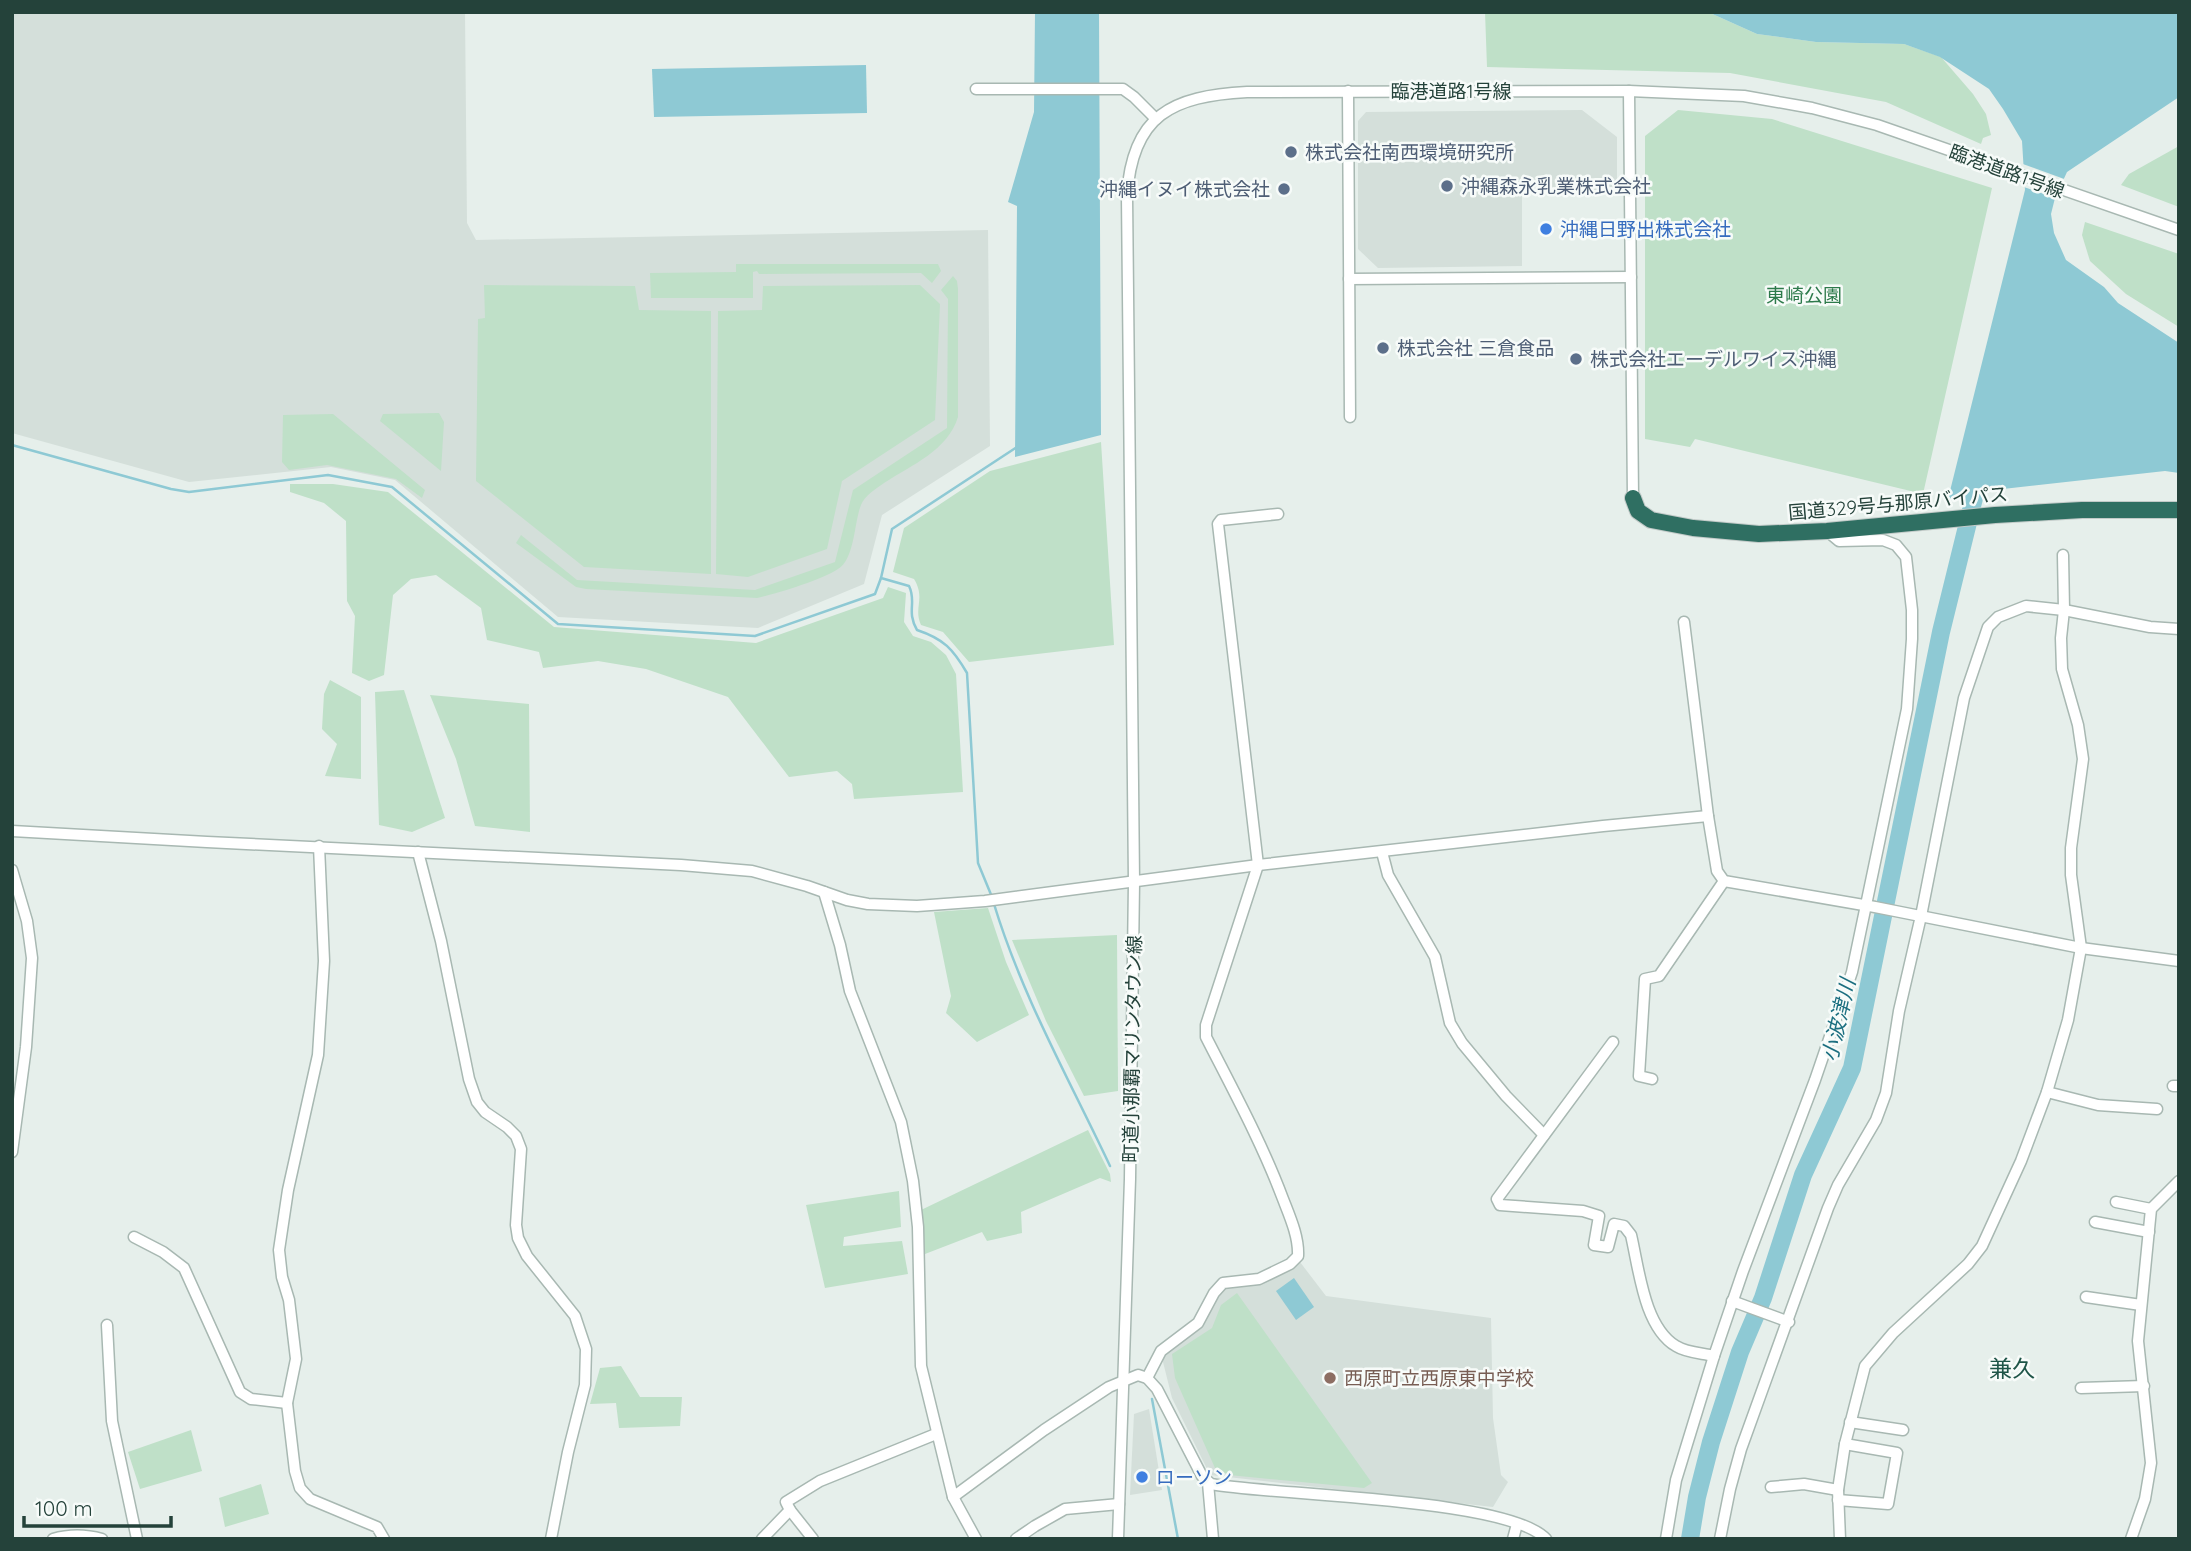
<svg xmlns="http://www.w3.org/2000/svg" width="2191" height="1551" font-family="Quicksand,'Noto Sans JP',sans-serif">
<rect width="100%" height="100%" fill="#e6efeb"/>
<g fill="#d4dfda">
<polygon points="12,12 465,12 467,223 476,240 988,230 990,446 882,515 864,584 758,628 558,617 395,480 331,467 189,482 12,433"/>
<polygon points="1582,110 1617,137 1617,190 1522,190 1522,266 1378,268 1358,249 1358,121 1366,112"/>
<polygon points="1300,1262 1326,1296 1491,1318 1493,1418 1501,1475 1508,1482 1493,1507 1210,1475 1172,1398 1162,1358 1217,1293 1230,1285 1294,1267"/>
<polygon points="1149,1409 1162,1490 1130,1495 1134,1414"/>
</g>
<g fill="#bfe0c8">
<polygon points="1485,12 1708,12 1757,34 1816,42 1904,44 1941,57 1973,94 1986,114 1991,135 1983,138 1981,144 1886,102 1730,73 1487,67"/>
<polygon points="1678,110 1772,119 1992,188 1923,494 1695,439 1690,447 1645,439 1645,136"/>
<polygon points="2179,146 2179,207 2121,185 2129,174"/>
<polygon points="2085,222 2179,254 2179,327 2126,294 2090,261 2082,235"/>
<polygon points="736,264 938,264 941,271 932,283 921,273 759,274 757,271 753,272 753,298 651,298 650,273 736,272"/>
<path d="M953,276L957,281L958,289V417C948,450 912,465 884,483C876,489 865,495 861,505C854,522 855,559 838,569C821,580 776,594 757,598L586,589L576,587L516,543L521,535L577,580L755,590L835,562L853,490L947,428L948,299L941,290Z"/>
<polygon points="484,285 635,286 639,310 711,311 711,574 584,567 476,481 478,319 485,318"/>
<polygon points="920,285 940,304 935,420 842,481 827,549 748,577 716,574 718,311 762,310 763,286"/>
<polygon points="439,413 444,422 441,471 380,421 383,414"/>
<polygon points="333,414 425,490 422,498 396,479 327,465 289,470 282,462 283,415"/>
<path d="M1101,442L1114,645L969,662L943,632L921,625C913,607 926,599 914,579L893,572L904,528L990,471Z"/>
<polygon points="290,484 333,484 388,492 554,627 756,643 883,598 888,587 906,593 904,622 913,636 931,642 946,655 956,674 963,792 854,799 852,784 837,771 789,777 728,697 646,669 598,661 543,668 539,652 487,640 481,608 436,575 411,579 393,595 384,675 369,681 352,673 355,616 347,601 346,521 324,503 290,492"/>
<polygon points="330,680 361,697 361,779 325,776 337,744 322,729 324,694"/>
<polygon points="404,690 445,818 412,832 379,825 375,692"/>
<polygon points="430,695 529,704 530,832 475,826 456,759"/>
<polygon points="988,908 1006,962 1029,1015 977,1042 946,1013 951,996 934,912"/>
<polygon points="1117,935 1118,1091 1084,1096 1046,1021 1012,940"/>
<polygon points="1088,1130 1110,1174 1111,1182 1100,1178 1021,1212 1022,1233 987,1241 982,1232 925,1254 921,1210"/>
<polygon points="899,1191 901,1227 844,1237 843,1246 902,1241 908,1274 825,1288 806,1205"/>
<polygon points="1237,1293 1372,1483 1364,1488 1229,1475 1215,1468 1175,1378 1172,1354 1212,1328 1221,1305"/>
<polygon points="621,1366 640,1397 682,1397 680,1426 619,1428 616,1403 590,1404 600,1368"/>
<polygon points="191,1430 202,1471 140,1489 128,1452"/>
<polygon points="261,1484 269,1514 225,1527 219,1498"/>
</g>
<g fill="#8ec9d4">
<polygon points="1035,12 1099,12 1101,435 1015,457 1017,206 1008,202 1034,112"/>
<polygon points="1708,12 2179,12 2179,97 2067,172 2055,198 2051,214 2054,233 2066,260 2104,287 2118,303 2179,343 2179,473 2165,471 1994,490 1948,499 2025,190 2022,141 2003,109 1989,89 1940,57 1904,44 1816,42 1757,34"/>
<polygon points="866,65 867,113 654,117 652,69"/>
<polygon points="1294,1278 1314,1307 1296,1320 1276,1291"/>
</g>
<polygon fill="#e6efeb" points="2020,163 2067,180 2058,199 2021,186"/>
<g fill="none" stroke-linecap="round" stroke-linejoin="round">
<g stroke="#8ec9d4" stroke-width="2.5">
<polyline points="12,445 171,489 189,492 328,475 392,487 558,624 755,636 875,594 881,578"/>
<path d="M992,897L978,863L967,673C953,649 944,639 917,630C906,611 917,602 909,586L881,578L892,529L1017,447"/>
<path d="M994,904C1022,996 1069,1079 1110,1166"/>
<polyline points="1152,1399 1178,1539"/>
</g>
<polyline stroke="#8ec9d4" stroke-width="18" points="1690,1539 1697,1497 1711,1442 1740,1352 1763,1298 1803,1175 1852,1068 1941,632 1975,494"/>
<g stroke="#a8b8b2" stroke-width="13">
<g id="minor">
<polyline points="976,89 1123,89 1134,97 1156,119"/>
<polyline points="1348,91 1350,417"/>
<polyline points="1629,91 1633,498"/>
<polyline points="1349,279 1631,277"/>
<polyline points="1684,622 1708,816 1717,871 1724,881 1875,907 2081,948 2179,961"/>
<polyline points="12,831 207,842 681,865 752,871 807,886 847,900 868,904 917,906 985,901 1258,865 1603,826 1708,816"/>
<polyline points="319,846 324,961 318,1055 288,1190 279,1250 282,1277 289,1300 296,1359 287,1403 295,1471 300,1488 310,1499 377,1527 384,1539"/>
<polyline points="418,852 441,941 469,1079 477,1102 485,1112 507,1127 516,1136 521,1149 516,1225 518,1238 527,1256 575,1316 586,1349 585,1385 568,1452 551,1539"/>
<polyline points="1382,852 1388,875 1435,957 1450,1023 1462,1043 1506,1096 1544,1135"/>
<polyline points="12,870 27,921 32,958 26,1047 12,1152"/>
<polyline points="824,892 840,945 850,991 901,1122 913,1181 918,1227 921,1366 953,1497 976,1539"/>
<path d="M1613,1042L1497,1199L1500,1205L1583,1211L1599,1216L1594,1245L1608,1247L1614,1224L1624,1226L1631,1235C1639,1269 1644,1327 1676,1346C1687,1353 1702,1353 1714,1356"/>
<polyline points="1652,1079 1639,1076 1645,979 1659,976 1724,881"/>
<polyline points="2173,1086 2179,1086"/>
<polyline points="2047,1092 2098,1105 2157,1109"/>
<polyline points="2116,1202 2151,1209"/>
<polyline points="2095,1222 2149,1232"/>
<polyline points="134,1237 163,1252 184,1268 240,1392 251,1399 287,1403"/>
<polyline points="2086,1297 2141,1305"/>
<polyline points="1732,1301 1789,1322"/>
<polyline points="107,1325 112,1421 137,1539"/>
<path d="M1147,1378L1161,1351L1198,1323L1214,1293L1223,1283L1259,1279L1290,1264L1298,1256C1299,1237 1290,1217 1283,1199C1262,1143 1233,1090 1206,1037V1025L1258,865L1218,524L1221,520L1278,514"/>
<polyline points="2081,1388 2144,1386"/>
<polyline points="1850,1422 1903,1430"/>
<polyline points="1208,1483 1213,1539"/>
<polyline points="1771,1487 1804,1484 1838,1490"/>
<path d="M953,1497L1044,1430L1109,1387L1138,1375L1147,1378L1157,1389L1202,1476L1211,1484C1277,1496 1508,1498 1546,1539"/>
<polyline points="1838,1500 1888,1504 1897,1453 1845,1444"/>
<polyline points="790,1510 813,1539"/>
<path d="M53,1539C70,1534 84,1534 102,1539"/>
<polyline points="762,1539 790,1510 786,1502 820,1481 936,1434"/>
<polyline points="1016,1539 1035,1526 1065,1509 1119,1504"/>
<path d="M1118,1539L1130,1179L1134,882L1127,196C1132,115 1172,96 1247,92L1629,91L1744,96L1812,108L1877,125L2179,230"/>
<polyline points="1513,1539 1517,1524"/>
<polyline points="1666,1539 1676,1480 1714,1356 1743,1271 1815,1080 1852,972 1907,709 1912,639 1912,610 1906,557 1896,545 1883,540 1839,541 1827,531"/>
<polyline points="1720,1539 1730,1489 1741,1449 1828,1208 1838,1185 1876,1120 1886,1093 1899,1011 1921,916 1964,698 1988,627 1998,617 2026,606 2064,610 2150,627 2179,629"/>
<polyline points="1840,1539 1838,1490 1845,1444 1865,1366 1893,1333 1968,1264 1982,1246 2021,1161 2047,1092 2068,1020 2081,948 2071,875 2071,848 2083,759 2078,725 2062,669 2061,638 2064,610 2063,555"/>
<polyline points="2131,1539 2145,1499 2151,1463 2138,1341 2151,1209 2179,1181"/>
</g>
</g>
<g stroke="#c2cac8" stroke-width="18">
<polyline id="highway" points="1633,498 1638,511 1651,520 1693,528 1759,534 1827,531 1995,515 2082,510 2179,510"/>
</g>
<use href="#minor" stroke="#fff" stroke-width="10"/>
<use href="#highway" stroke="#2f6f62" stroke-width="16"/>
</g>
<g fill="#5c6f8a" stroke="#f7fbf9" stroke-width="2.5">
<circle cx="1291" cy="152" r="7"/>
<circle cx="1447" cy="186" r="7"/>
<circle cx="1284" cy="189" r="7"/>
<circle cx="1383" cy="348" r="7"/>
<circle cx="1576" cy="359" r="7"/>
</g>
<g fill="#3f7fe0" stroke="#f7fbf9" stroke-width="2.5">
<circle cx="1546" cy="229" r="7"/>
<circle cx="1142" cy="1477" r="7"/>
</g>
<circle fill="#8d6e63" stroke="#f7fbf9" stroke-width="2.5" cx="1330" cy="1378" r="7"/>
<g text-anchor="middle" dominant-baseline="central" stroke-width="5" stroke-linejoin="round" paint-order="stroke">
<g font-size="19" fill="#24423a" stroke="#f7fbf9">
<text x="1451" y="91">臨港道路1号線</text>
<text transform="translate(2007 171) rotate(20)">臨港道路1号線</text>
<text transform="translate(1898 503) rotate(-5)">国道329号与那原バイパス</text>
<text transform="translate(1132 1049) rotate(-89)">町道小那覇マリンタウン線</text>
</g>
<g font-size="19" fill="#4e5e75" stroke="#f7fbf9" text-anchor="start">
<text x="1305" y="152">株式会社南西環境研究所</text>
<text x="1461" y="186">沖縄森永乳業株式会社</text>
<text x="1270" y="189" text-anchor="end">沖縄イヌイ株式会社</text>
<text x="1397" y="348">株式会社 三倉食品</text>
<text x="1590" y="359">株式会社エーデルワイス沖縄</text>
</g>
<g font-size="19" fill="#366cbe" stroke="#f7fbf9" text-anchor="start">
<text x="1560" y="229">沖縄日野出株式会社</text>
<text x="1156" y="1477">ローソン</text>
</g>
<g font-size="19" fill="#2d7a4b" stroke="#f7fbf9">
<text x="1804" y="295">東崎公園</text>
</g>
<g font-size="19" fill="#785e54" stroke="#f7fbf9" text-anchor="start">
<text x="1344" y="1378">西原町立西原東中学校</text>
</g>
<g font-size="21" font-style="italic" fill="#1c6f80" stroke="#f7fbf9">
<text transform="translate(1838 1020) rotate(-77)">小波津川</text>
</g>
<g font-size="23" fill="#1f5548" stroke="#f7fbf9">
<text x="2012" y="1368">兼久</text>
</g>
</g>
<rect width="2191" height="1551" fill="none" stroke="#24423a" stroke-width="28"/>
<path d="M24 1516v10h147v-10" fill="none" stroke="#24423a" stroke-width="3.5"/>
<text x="35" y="1516" font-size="21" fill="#24423a" stroke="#f7fbf9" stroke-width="5" paint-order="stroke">100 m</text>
</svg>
